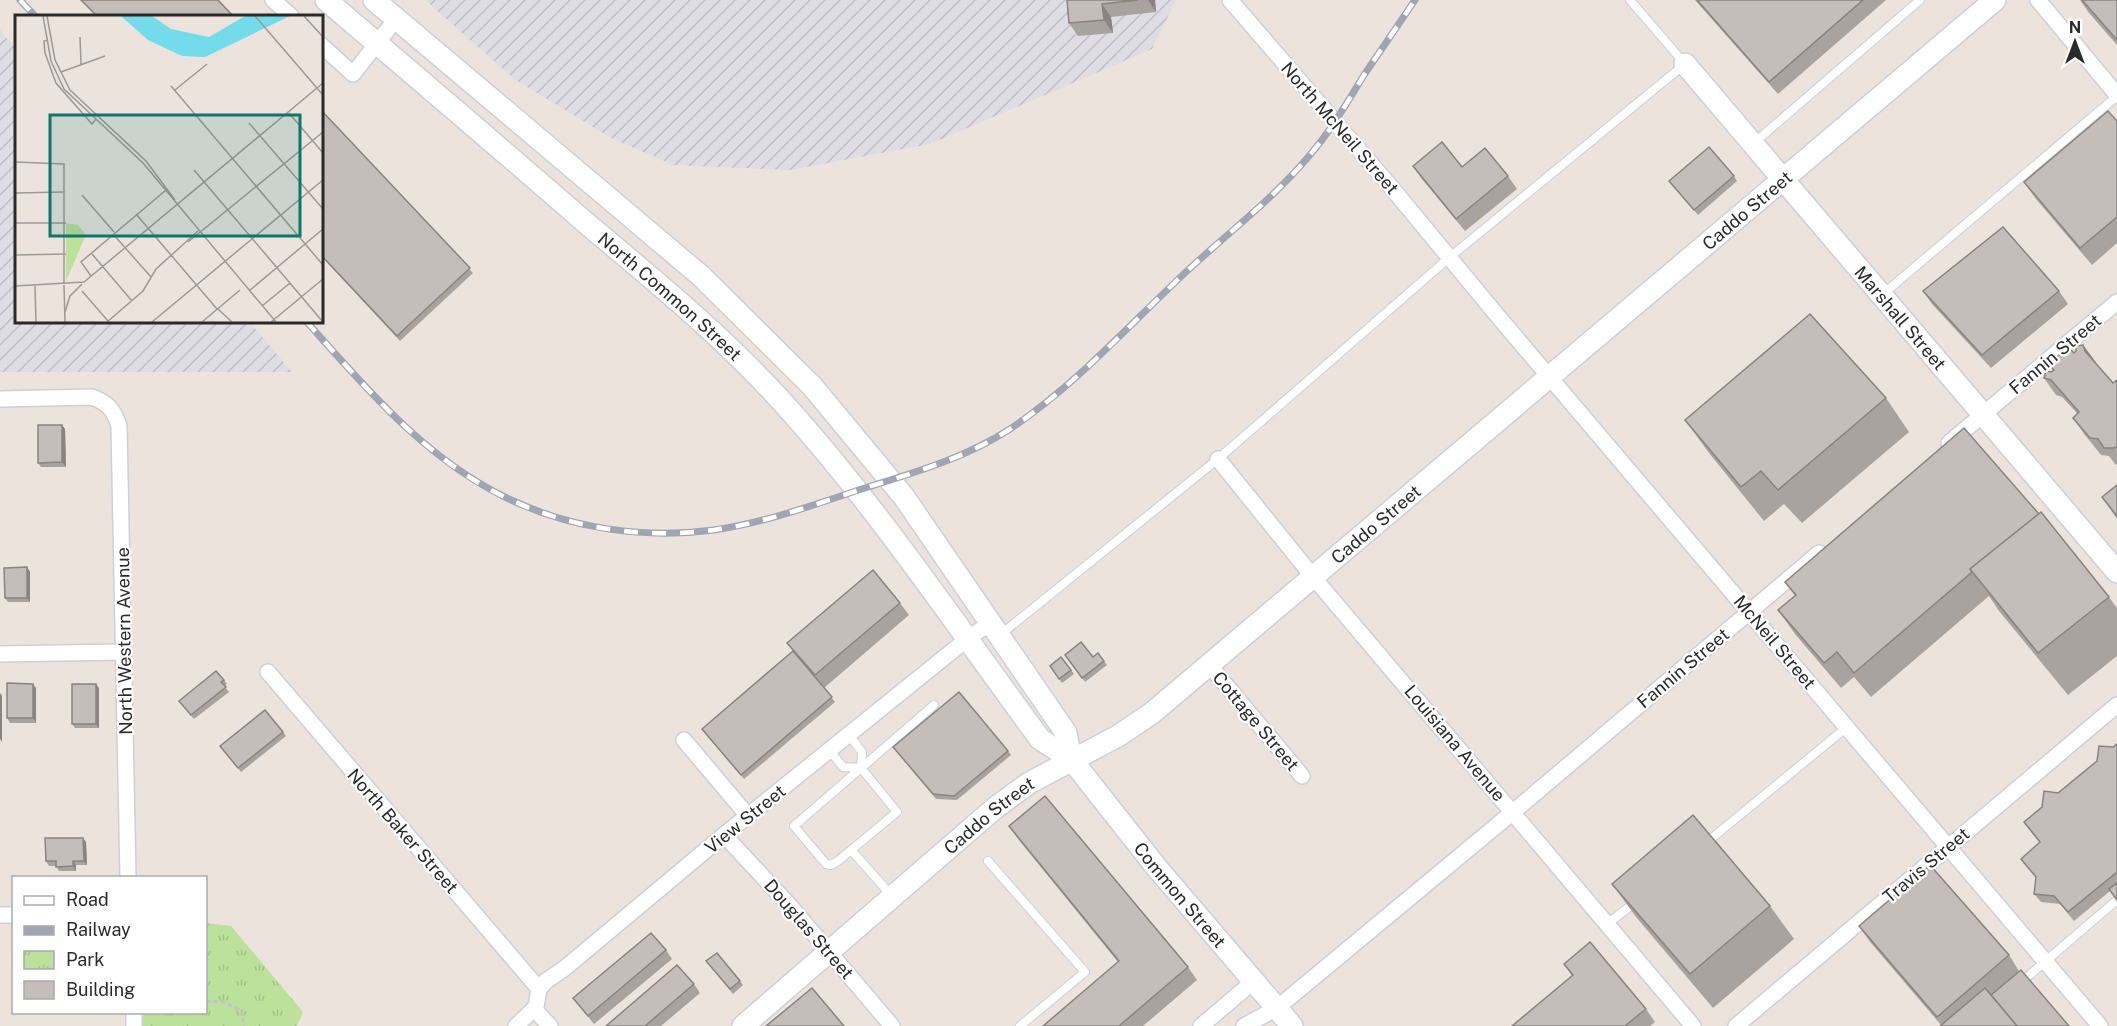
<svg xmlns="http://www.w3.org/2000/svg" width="2117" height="1026" font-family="'Public Sans',sans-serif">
<defs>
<pattern id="industrial-furrows" width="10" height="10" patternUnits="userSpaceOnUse" patternTransform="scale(1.5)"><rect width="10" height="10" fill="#dedde4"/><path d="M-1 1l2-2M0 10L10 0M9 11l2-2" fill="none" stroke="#bfbec4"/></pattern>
<pattern id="park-tufts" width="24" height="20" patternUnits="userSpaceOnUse" patternTransform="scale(1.5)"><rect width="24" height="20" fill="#bce19b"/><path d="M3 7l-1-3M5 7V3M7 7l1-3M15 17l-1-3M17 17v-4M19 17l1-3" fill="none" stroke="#a2c186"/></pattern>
</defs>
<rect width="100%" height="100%" fill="#ece3dd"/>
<g fill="url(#industrial-furrows)">
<polygon points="425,0 1176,0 1152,49 930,144 790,170 674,165 613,139 514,79"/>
<polygon points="0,30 16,49 16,321 249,321 292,372 0,372"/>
</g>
<polygon fill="url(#park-tufts)" points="206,923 231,926 303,1012 297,1026 134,1026 133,1013 206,1012"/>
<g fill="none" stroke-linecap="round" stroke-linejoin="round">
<g stroke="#cbd0db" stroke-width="10">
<g id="lane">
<polyline points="1755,142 1920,0"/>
<polyline points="1883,294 2117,96"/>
<polyline points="1000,635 1218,459 1450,257 1685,64 1630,0"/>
<polyline points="830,751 843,767 861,768 862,752 849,735"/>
<polyline points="861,768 897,812 838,861 831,865 826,864 794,826 934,705"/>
<polyline points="1706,843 1847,727"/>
<polyline points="852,851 892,896"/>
<polyline points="988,861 1085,972 1020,1026"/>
<polyline points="1607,924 1637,901"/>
<polyline points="2019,984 2117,900"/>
</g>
</g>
<g stroke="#cbd0db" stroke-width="18">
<g id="street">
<polyline points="273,0 291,16"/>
<polyline points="1230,0 1391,187 1496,314 2100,1026"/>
<polyline points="2038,0 2117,95"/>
<polyline points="321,45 353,74 396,19"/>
<path d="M0,399L92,397C108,403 114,410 119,426L128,878"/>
<polyline points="1949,443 2117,302"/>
<polyline points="1218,459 1314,578 1693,1026"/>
<polyline points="0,654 123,652"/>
<polyline points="1210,666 1302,776"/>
<polyline points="268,672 539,989"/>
<polyline points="684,740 748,816"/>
<polyline points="724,835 791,907 892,1026"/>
<polyline points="0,915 14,915"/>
<polyline points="534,1009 550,1026"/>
<polyline points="134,1012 134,1026"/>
<polyline points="516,1026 536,1007 539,989 546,981 565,968 724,835 966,640 990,623"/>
<polyline points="1201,1026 1254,981"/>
<polyline points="1244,1026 1277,1008 1513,812 1819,553"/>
<polyline points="1736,1026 2117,705"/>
</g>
</g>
<g stroke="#cbd0db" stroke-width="24">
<g id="secondary">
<path id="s1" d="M326,0C413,74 500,148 586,223C655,281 725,338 785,405C878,508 958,628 1040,739L1071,759L1157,868L1292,1026"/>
<polyline points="374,0 701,276 812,386 904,497 1066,733 1071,759"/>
<path id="s2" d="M1685,64L2117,572"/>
<path id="s3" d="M743,1026L995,808L1029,783L1118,736L1152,713L1995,0"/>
</g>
</g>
<polyline stroke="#c3c3c3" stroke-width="3" stroke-dasharray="4.5 3" stroke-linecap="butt" points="206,1001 224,1002 242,1011 244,1026"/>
<use href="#lane" stroke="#fff" stroke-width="8"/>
<use href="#street" stroke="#fff" stroke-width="15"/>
<use href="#secondary" stroke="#fff" stroke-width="21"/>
<g stroke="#a0a5b4" stroke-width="7">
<g id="rail">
<polyline points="20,0 35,16"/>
<path d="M306,321C366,388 426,460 509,499C572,529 645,539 714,530C765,523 819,503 868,487C917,472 967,457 1010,429C1076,385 1130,324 1187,271C1228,233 1273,199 1309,156C1330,132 1347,103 1364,75C1381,50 1398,25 1415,0"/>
</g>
</g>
<use href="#rail" stroke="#fff" stroke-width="4.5" stroke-dasharray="14" stroke-linecap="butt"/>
</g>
<g fill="#a9a39f">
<polygon points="1067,0 1155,0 1156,12 1111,17 1113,33 1078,36 1069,23"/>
<polygon points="1695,0 1886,0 1778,94"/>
<polygon points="2080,0 2117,0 2117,45 2089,13"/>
<polygon points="321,110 473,273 400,341 321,256"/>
<polygon points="2117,121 2117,243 2092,265 2036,199 2024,182"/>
<polygon points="1413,166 1462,167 1508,176 1517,189 1465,231 1422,179"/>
<polygon points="1734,176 1737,181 1698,215 1669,181"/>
<polygon points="1923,291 2059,291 2068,304 1991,368 1932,304"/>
<polygon points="2083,345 2095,363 2113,383 2117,380 2117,465 2115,464 2109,456 2101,455 2085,435 2073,418 2078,414 2062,397 2056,395 2044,378 2053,370 2049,364 2074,353"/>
<polygon points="1886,398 1909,432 1802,523 1784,504 1764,521 1709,453 1685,420"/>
<polygon points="62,425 65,429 66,467 41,467 38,463"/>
<polygon points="1964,428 2109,597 2117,608 2117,656 2068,695 1999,611 1989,596 1871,697 1854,677 1841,688 1795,634 1778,610 1795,596 1785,582"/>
<polygon points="2117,485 2117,519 2102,497"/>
<polygon points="27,567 30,572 30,602 8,602 5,598"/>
<polygon points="900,603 909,615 824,688 835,702 744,779 702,729 793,651 787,643"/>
<polygon points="1098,653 1107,665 1085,682 1065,655 1093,657"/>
<polygon points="1061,657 1074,674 1062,683 1050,666"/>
<polygon points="224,680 227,684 224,686 229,692 194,719 182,705"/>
<polygon points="36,688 36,723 10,723 7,718"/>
<polygon points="99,688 99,728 75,728 72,724"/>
<polygon points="283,732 286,736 241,772 223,750"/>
<polygon points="2117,744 2117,902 2110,891 2074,921 2060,904 2041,902 2034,894 2036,878 2021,859 2040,843 2024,822"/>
<polygon points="893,747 1008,751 1011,755 957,800 936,799"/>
<polygon points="1009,826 1188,967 1197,980 1143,1026 1043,1026 1118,962 1018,839"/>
<polygon points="86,842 87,865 76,865 76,871 59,871 56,866 49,866 46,861"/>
<polygon points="1612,884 1770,906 1794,939 1713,1008 1636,917"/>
<polygon points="1859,926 2009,955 2019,971 2069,1026 1941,1025 1871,943"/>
<polygon points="666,950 672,959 594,1024 573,998"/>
<polygon points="1564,964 1646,1009 1655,1022 1650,1026 1512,1026 1572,976"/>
<polygon points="709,965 740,981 743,985 733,994"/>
<polygon points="694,984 700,993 661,1026 606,1026"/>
</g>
<g fill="#898482">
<polygon points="1148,0 1155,0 1156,12"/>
<polygon points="1102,4 1111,17 1113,33 1104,20"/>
<polygon points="2083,345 2095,361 2097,368 2085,351"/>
<polygon points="62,425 65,429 66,467 62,462"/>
<polygon points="27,567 30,572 30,602 27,598"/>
<polygon points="33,684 36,688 36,723 33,718"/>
<polygon points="96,684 99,688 99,728 96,724"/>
<polygon points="0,693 2,696 2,742 0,739"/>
<polygon points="83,838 86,842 87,865 84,861"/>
<polygon points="73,861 76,865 76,871 73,866"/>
</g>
<g fill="#c4bdb9" stroke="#898482" stroke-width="1.5">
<polygon points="81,0 218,0 233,16 97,16"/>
<polygon points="1067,0 1138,0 1102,4 1104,20 1069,23"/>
<polygon points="1697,0 1863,0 1769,82"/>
<polygon points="2082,0 2117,0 2117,40"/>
<polygon points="321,110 470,268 397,336 321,255"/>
<polygon points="2108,111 2117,121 2117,217 2080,248 2024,182"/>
<polygon points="1442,142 1462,167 1485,148 1508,176 1456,219 1413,166"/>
<polygon points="1709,147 1734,176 1694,210 1669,181"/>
<polygon points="2003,227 2059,291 1982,355 1923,291"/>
<polygon points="1810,314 1886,398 1778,490 1761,471 1741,487 1685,420"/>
<polygon points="2083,345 2085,351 2113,383 2117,380 2117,446 2114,448 2104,448 2098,439 2090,438 2073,418 2079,412 2051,380 2044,378 2046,371 2051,372 2054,370 2049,364 2068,347 2074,353 2076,351 2076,346"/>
<polygon points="38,425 62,425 62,462 38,463"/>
<polygon points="1964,428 2039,514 1970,569 1972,572 1854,673 1837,652 1824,663 1778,610 1796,595 1785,582"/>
<polygon points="2117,485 2117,516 2102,497"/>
<polygon points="2041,512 2109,597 2038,653 1970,569"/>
<polygon points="27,567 27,598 5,598 4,568"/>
<polygon points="873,570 900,603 815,675 787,643"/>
<polygon points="1081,642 1093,657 1098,653 1104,661 1082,678 1065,655"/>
<polygon points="793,651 832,697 741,775 702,729"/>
<polygon points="1061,657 1071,670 1059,679 1050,666"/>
<polygon points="216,671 224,680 221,682 226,687 191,715 179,701"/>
<polygon points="7,683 33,684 33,718 7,718"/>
<rect x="72" y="684" width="24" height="40"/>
<polygon points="959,692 1008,751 954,796 933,794 893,747"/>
<polygon points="265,710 283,732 238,768 220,746"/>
<polygon points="2117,744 2117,872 2068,912 2054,896 2034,894 2036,877 2021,859 2040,842 2024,822 2042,807 2044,791 2058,793 2097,761 2099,746 2113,747"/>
<polygon points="1045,796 1188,967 1119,1026 1043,1026 1119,961 1009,826"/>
<polygon points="1693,815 1770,906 1690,974 1612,884"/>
<polygon points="45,838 83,838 84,861 73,861 73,866 56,867 56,861 46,861"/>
<polygon points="1930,865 2009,955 1937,1017 1859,926"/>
<polygon points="2117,883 2117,900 2109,889"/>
<polygon points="651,933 666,950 588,1016 573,998"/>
<polygon points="1590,942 1646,1009 1626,1025 1627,1026 1512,1026 1573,975 1564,964"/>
<polygon points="717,953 740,981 730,989 706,961"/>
<polygon points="677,965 694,984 645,1026 606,1026"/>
<polygon points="2021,970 2069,1026 2017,1026 1991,995"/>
<polygon points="812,988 844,1026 766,1026"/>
<polygon points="1985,988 2017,1026 1940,1026"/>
</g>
<g text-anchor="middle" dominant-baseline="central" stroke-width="4.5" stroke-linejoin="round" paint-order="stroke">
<g font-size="18" fill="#2a2a2a" stroke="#fff">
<text transform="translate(1340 128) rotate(49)">North McNeil Street</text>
<text stroke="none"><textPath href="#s3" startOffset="1296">Caddo Street</textPath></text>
<text stroke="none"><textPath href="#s1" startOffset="454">North Common Street</textPath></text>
<text stroke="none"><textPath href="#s2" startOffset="333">Marshall Street</textPath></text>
<text transform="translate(2055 354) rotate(-40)">Fannin Street</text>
<text stroke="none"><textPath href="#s3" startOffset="810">Caddo Street</textPath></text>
<text transform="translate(124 641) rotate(-91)">North Western Avenue</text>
<text transform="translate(1775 642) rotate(50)">McNeil Street</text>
<text transform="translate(1683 668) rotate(-40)">Fannin Street</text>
<text transform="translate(1256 721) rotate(50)">Cottage Street</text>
<text transform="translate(1455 743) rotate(50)">Louisiana Avenue</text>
<text stroke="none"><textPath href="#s3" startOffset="324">Caddo Street</textPath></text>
<text transform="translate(745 819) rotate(-39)">View Street</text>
<text transform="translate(403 831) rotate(49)">North Baker Street</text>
<text transform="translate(1926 865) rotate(-40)">Travis Street</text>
<text stroke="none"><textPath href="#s1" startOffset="1244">Common Street</textPath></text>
<text transform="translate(809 929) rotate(49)">Douglas Street</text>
</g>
</g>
<g transform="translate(15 15)">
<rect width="308" height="308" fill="#ece3dd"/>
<path d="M51,208L63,210L71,220L51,266Z" fill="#bce19b"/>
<path d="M106,1H137L156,14L194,22L230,1H275L190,42L167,41L133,25Z" fill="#73dbea"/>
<path fill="none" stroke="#9e9995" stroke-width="1.5" d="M28,1L36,46L49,74L128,148L261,307M32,1L40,45L55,75L131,146L160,185M240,1L308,80M289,1L308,22M65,22L66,50M33,25L29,26L30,38L41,68L77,109L81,104M46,57L90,41M156,71L308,250M160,75L192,49M274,98L308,138M234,108L308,194M0,147L49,149V269M179,155L308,307M0,178L50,177M67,180L99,217M121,199L202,294M0,208H51M98,219L136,262M173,227L308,117M77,239L117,286M0,240L51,239M76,261L66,247L151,175M49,270L50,307M0,271L69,267L308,68M20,271L21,307M67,276L93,306M234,276L308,214M247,291L275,268M203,294L217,307M50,297L55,281L67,269M92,307L128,276L141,254L183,216M137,307L308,165M187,307L225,275M256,307L308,264"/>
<path fill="#0f766e" fill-opacity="0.15" stroke="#0f766e" stroke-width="3" d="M35,100H285V221H35Z"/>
<rect width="308" height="308" fill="none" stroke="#2a2a2a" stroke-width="3"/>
</g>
<rect x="12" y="876" width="195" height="138" fill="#ffffff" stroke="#aaaaaa" stroke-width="1.5"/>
<rect x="24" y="896" width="30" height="9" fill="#ffffff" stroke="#aaaaaa" stroke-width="1.5"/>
<text x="66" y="906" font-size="18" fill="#2a2a2a">Road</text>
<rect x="24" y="926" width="30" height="9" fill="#a0a5b4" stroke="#aaaaaa" stroke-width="1.5"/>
<text x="66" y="936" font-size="18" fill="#2a2a2a">Railway</text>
<rect x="24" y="951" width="30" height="18" fill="url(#park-tufts)" stroke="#aaaaaa" stroke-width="1.5"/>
<text x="66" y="966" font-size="18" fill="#2a2a2a">Park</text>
<rect x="24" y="981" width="30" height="18" fill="#c4bdb9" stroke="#aaaaaa" stroke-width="1.5"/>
<text x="66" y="996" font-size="18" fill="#2a2a2a">Building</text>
<g transform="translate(2075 42)" stroke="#ffffff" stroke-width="4.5" paint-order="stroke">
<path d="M0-4.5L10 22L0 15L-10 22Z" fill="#2a2a2a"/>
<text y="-9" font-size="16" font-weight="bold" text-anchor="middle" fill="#2a2a2a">N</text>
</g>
</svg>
